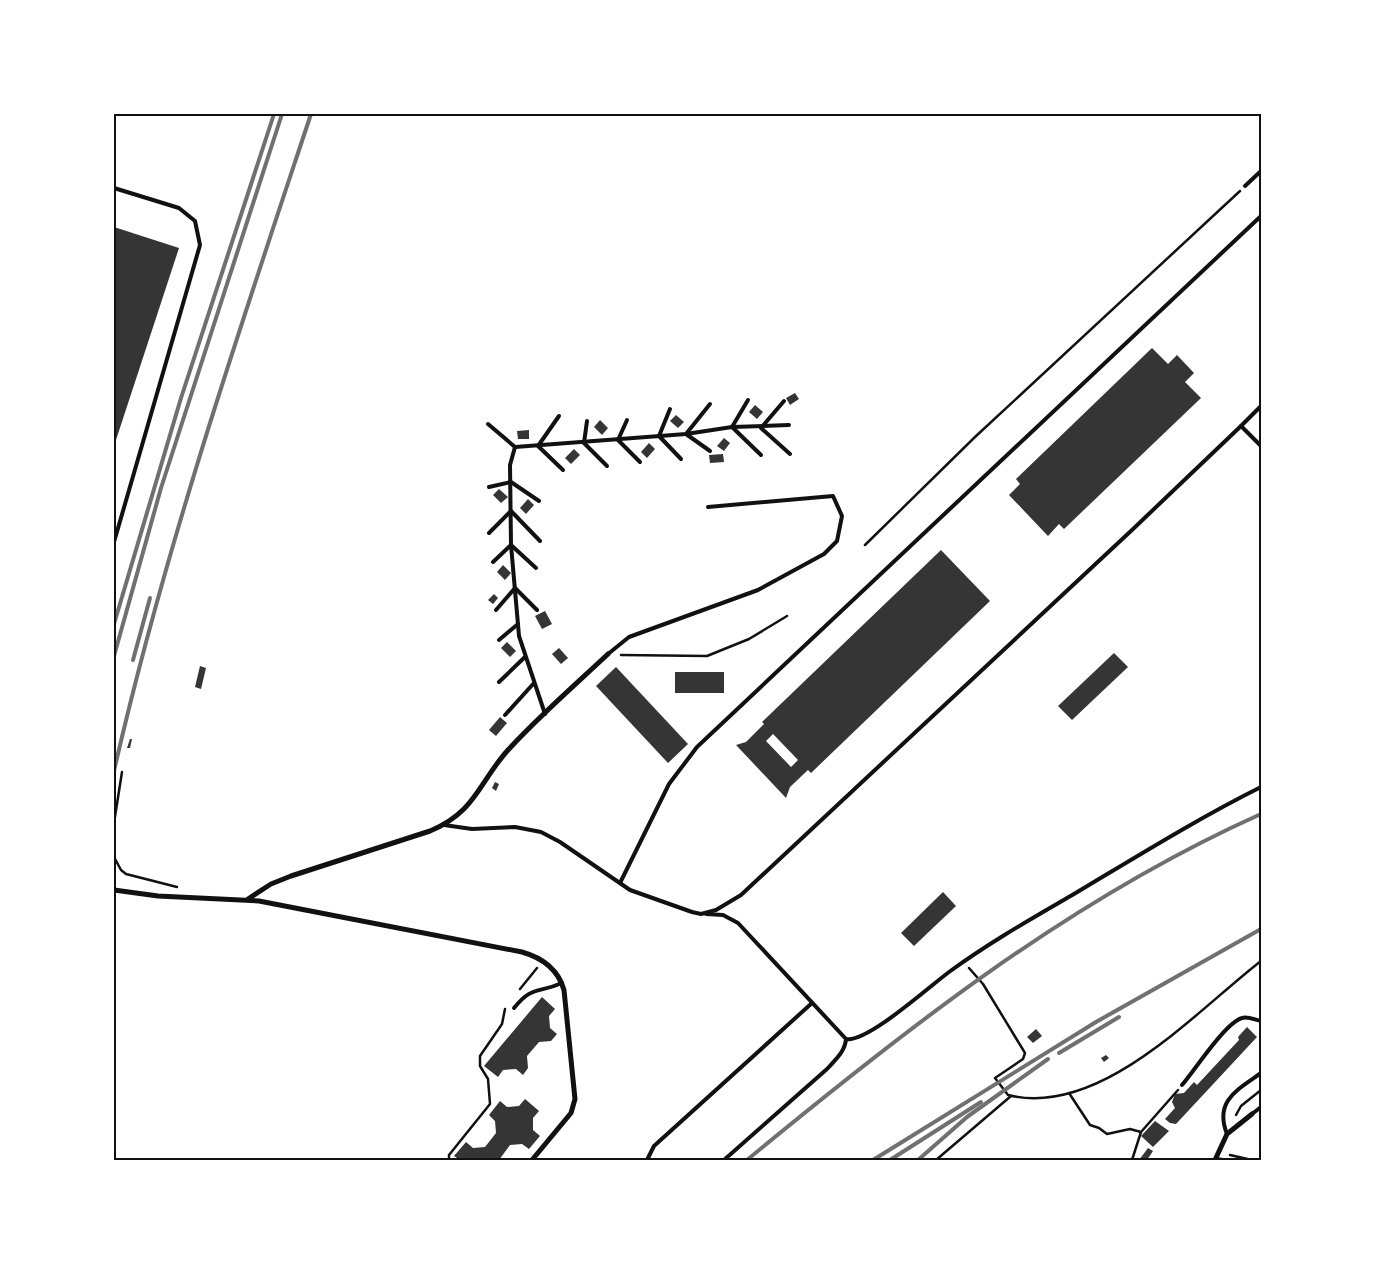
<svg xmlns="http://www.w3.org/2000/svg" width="1375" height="1274" font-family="'Public Sans',sans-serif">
<rect width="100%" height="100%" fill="#fff"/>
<g fill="#353535" fill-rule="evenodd">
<polygon points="114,227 179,248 114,446"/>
<polygon points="1152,348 1168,364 1177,355 1194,373 1185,382 1201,398 1064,529 1059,524 1048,536 1009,495 1020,484 1016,479"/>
<polygon points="795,393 799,399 790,405 786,398"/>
<polygon points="755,405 763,412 757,419 749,412"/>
<polygon points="676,415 684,422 678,428 670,421"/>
<polygon points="600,420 608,428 602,435 594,427"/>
<polygon points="529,430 529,439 518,439 517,431"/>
<polygon points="724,438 730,443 724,451 717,446"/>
<polygon points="649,443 655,449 647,458 641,452"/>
<polygon points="574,449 580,455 571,464 565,458"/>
<polygon points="723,454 724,462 710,463 709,455"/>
<polygon points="499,489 508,497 501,503 493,495"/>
<polygon points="528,499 534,505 526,514 520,508"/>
<path d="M941,550L990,601L811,773L808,770L790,787L786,798L736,745L746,742L764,724L762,722ZM773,734L798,760L791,767L766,741Z"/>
<polygon points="503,565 511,573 505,580 497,572"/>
<polygon points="494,594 498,598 493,604 488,600"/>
<polygon points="545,611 552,624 542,629 535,616"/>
<polygon points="507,642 516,651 510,657 501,648"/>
<polygon points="559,648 568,658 561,664 552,654"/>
<polygon points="1114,653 1128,667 1072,720 1058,706"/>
<polygon points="200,666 206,668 201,689 195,687"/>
<polygon points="616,667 688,744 668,763 596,686"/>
<rect x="675" y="672" width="49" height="21"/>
<polygon points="500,717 507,723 496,736 489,730"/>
<polygon points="130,739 132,739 130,748 127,748"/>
<polygon points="495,782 499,784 496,791 492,788"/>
<polygon points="943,892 956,906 914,946 901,933"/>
<polygon points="542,997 555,1009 549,1016 550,1028 557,1034 551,1041 539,1042 527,1056 528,1068 523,1075 516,1069 503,1070 498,1077 484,1066"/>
<polygon points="1247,1027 1257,1037 1176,1124 1170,1123 1165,1119 1175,1108 1172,1102 1175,1094 1184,1093 1194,1082 1197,1085 1239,1040 1238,1037"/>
<polygon points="1036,1029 1042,1036 1033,1043 1027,1037"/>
<polygon points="1106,1055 1109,1058 1104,1062 1101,1058"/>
<polygon points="525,1099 539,1111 533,1118 533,1130 540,1136 529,1149 522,1144 510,1145 499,1160 460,1160 454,1156 466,1142 473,1148 485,1147 496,1133 495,1121 489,1115 500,1101 507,1107 519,1106"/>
<polygon points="1155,1121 1169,1131 1153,1147 1141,1136"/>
<polygon points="1148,1148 1153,1151 1147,1160 1139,1160"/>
</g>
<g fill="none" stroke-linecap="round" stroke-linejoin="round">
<g stroke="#111" stroke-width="2.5">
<polyline points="865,545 975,437 1240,191"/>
<polyline points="621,655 707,656 749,639 787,616"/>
<polyline points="114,823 122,772"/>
<polyline points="114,857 121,870 126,874 177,887"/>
<path d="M969,968L983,984L1025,1053L1023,1059L995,1078L1008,1095C1100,1118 1195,1012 1261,961"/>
<polyline points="520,989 537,968"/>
<polyline points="1069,1093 1090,1125 1099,1128 1107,1134 1130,1129 1141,1132"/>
<polyline points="1236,1115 1241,1106 1261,1090"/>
<polyline points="1230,1155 1252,1160"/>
<polyline points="449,1160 449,1155 490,1104 488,1079 480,1066 480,1056 502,1024 505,1009"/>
<polyline points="936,1160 1011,1096"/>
<polyline points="1132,1160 1141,1132 1178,1090"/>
</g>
<g stroke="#111" stroke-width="4">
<polyline points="1245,186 1261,171"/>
<polyline points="114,188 179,208 195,221 200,245 114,542"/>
<polyline points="748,400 732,427 761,455"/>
<polyline points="784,401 761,428 790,454"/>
<polyline points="670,409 659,436 681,459"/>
<polyline points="559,416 538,446 563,470"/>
<polyline points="627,420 618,440 640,462"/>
<polyline points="587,421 584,443 607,466"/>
<polyline points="488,424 515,447"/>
<polyline points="1241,426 1261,406"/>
<polyline points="710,451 686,434 710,404"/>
<polyline points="489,487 511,482 539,501"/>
<polyline points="489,533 511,511 540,541"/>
<polyline points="493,562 511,545 536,568"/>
<polyline points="496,610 515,588 537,610"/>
<polyline points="499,640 518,624"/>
<polyline points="608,654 629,637 758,590 824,554 837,541 842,516 833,496 708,507"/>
<polyline points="499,682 525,657"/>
<polyline points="545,714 519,636 511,545 510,465 515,447 686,434 732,427 789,425"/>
<polyline points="505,715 534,683"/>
<polyline points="444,825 472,829 515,827 541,832 560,842 630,890 692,912 701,914 716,910 741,895 1132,530 1241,426 1261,446"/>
<polyline points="620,883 669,784 697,747 1261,216"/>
<path d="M706,914L723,915L738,923L846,1039C845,1052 835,1060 827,1069L724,1160"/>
<path d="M514,1008C533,985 537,994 562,983"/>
<path d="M846,1039C867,1043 930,986 949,972C990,942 1031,919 1074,894C1136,857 1197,819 1261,787"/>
<path d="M1182,1085C1195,1070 1225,1023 1242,1018C1248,1016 1255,1020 1261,1021"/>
<polyline points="1252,1114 1261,1107"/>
<path d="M1227,1134C1214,1101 1237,1090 1261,1073"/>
<polyline points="1216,1159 1223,1160"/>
<polyline points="647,1160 654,1146 812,1003"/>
</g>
<g stroke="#111" stroke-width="5">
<path d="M114,890L158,896L259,901L522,952C543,958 558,969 564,990L575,1099L571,1113L532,1160"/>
<path d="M248,899L271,884L291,876L430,831C476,812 479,782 508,750C539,716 575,685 608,654"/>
<polyline points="1215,1160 1227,1134 1252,1114"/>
</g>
<g stroke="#707070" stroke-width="4">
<polyline points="114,624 181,398 274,114"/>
<polyline points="114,656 161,488 282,114"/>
<polyline points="133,660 150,598"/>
<path d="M114,771C165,548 239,331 311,114"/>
<polyline points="1059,1053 1119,1017"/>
<path d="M747,1160C907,1028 1071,899 1261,814"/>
<polyline points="873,1160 1096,1022 1261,929"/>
<polyline points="890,1160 981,1102"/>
<polyline points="918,1160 967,1117 1048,1059"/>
</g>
</g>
<rect width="1375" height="1274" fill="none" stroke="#ffffff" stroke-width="230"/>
<rect x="115" y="115" width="1145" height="1044" fill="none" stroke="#111" stroke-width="2"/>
</svg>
